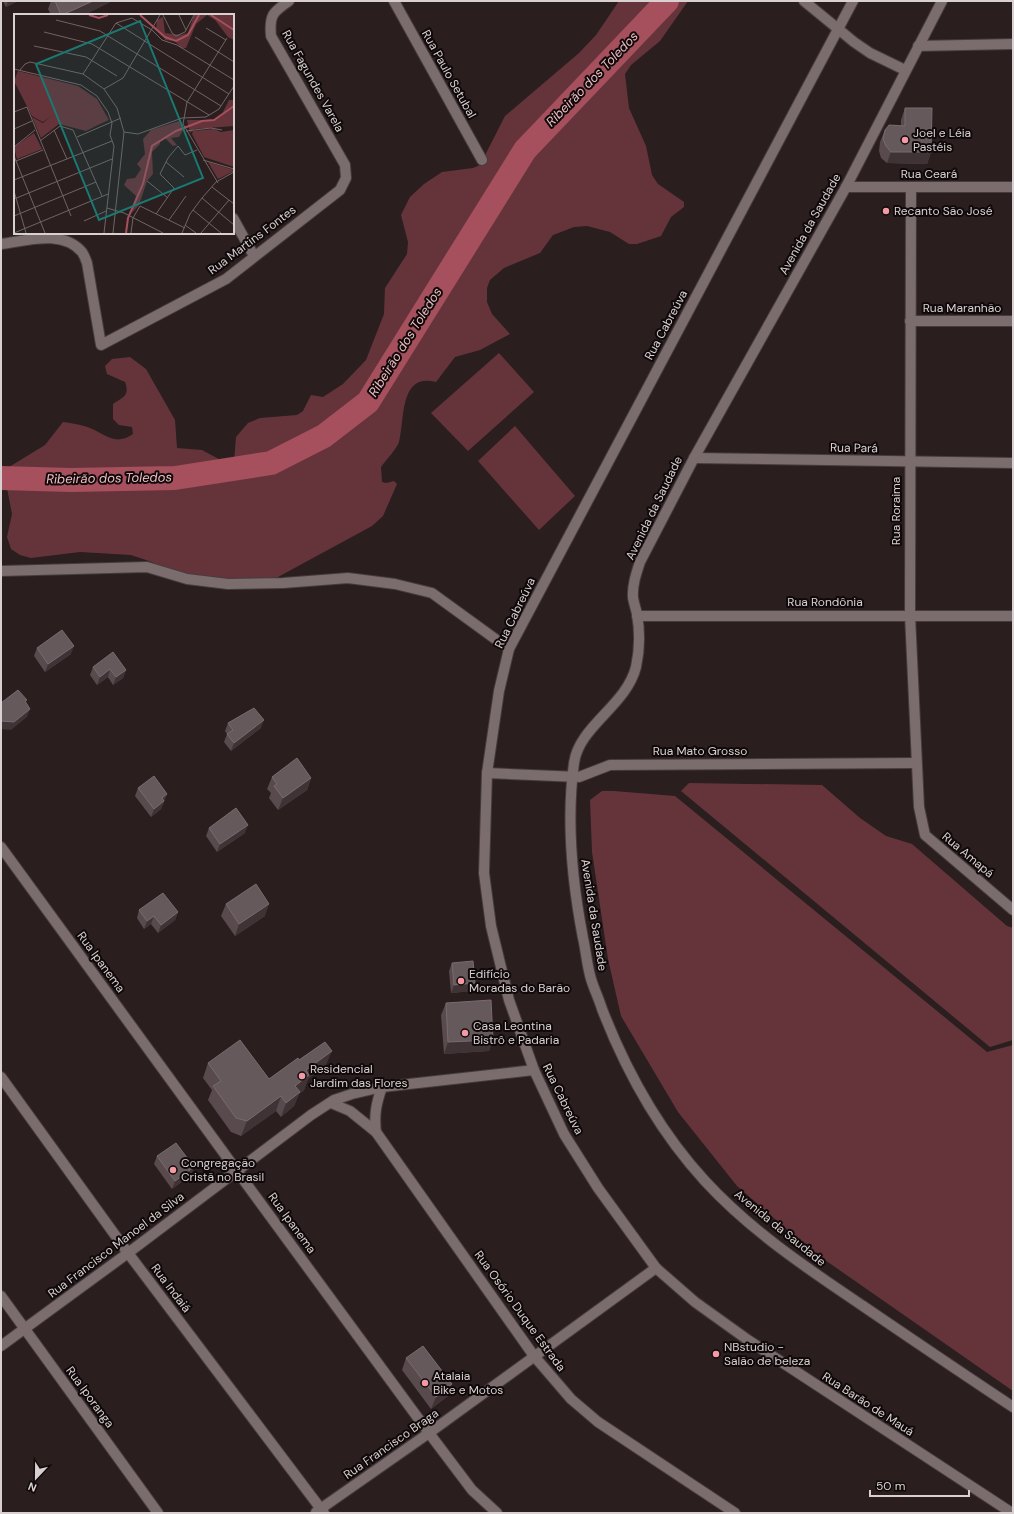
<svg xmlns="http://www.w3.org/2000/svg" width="1014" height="1514" font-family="'DM Sans',sans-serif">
<rect width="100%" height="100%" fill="#2a1e1f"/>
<g fill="#65343b">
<path d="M619,1H688L660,41L631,65L625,74L629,108L646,146L652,175L658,184L684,202V207L671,217L661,236L637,244H629L610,232L587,226L574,227L553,235L540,253L504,268L490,280L487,288V302L492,314L510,334L480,350L455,357L436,382C399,372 405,420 399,442C396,450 386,460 381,467L382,482L386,483L394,481L397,484L383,516L372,526L278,577L245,585L187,582L152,562L131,555L80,552L31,558L20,555L11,549L7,537L12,514L5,478L9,467L45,445L63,422C70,423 78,424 84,426C103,431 113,448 133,434L132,427L119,425L113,419V404C123,397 130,396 125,382L107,374L105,366L112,359L130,357L146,369L175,420L177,448L202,450L228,464L234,462L236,437L248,423L260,418L297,415L303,411L311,395L323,397L343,384L366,360L384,314L385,288L407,254L408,242L401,215L410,197L424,184L442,172L473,168L480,165L505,116L579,53L596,35Z"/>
<polygon points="499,353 534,392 468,451 431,413"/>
<polygon points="515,426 575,496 539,530 478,461"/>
<polygon points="689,783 822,785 860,818 886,836 912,844 1007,926 1013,928 1013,1040 990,1047 681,791"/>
<polygon points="602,791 614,791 675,796 987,1052 1013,1045 1013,1391 812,1251 737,1186 678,1112 621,1016 608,959 592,852 590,800"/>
</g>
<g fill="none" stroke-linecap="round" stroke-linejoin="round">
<polyline stroke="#a64f5d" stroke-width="24" points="1,478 71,480 175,478 271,463 324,436 368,402 525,150 667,1"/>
<g stroke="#463c3d" stroke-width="12">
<g id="minor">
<polyline points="394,1 482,160"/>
<polyline points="804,1 854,42 870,53 905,70"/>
<polyline points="918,46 1013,44"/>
<polyline points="846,187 1013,187"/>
<polyline points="911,187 910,615 919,807 925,835 1013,910"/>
<polyline points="233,218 254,256"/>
<path d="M1,244C26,241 62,229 82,252C84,255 86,260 87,263L101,345L226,279L340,190L346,178L345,165L271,36C269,15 273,12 289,1"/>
<polyline points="910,321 1013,321"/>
<polyline points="694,458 1013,463"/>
<polyline points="1,571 147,567 187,579 228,584 283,583 348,578 395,584 432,593 509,649"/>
<polyline points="637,616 1013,616"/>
<polyline points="487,773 579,777 610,765 916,763"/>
<polyline points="534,1070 509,1000 491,926 484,873 487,773 499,691 509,649 853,1"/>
<polyline points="1,1077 128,1253 324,1513"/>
<path d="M331,1103L350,1111L376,1132C374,1115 376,1104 382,1087"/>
<polyline points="376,1132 534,1356 571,1399 598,1422 735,1513"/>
<polyline points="237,1171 429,1433 472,1490 497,1513"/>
<polyline points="1,1296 158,1513"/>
<polyline points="316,1512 429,1433 656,1268"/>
</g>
</g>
<g stroke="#463c3d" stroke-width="12">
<g id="tertiary">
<path d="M942,1L846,187L694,458L640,562C636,574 632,586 633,598C634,604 636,609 637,614C640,632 640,649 636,667C626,706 579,726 574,763C566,821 572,881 583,938C586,951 587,966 591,979C594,989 599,999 602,1009C626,1071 660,1132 705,1181C751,1231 808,1269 863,1306C913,1340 963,1374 1013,1407"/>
<polyline points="1,847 237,1171"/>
<polyline points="1,1346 128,1253 311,1115 334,1100 352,1094 382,1087 534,1070 564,1134 598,1188 656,1268 695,1302 748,1340 1012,1513"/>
</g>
</g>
<use href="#minor" stroke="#7b6c6d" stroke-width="10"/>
<use href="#tertiary" stroke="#7b6c6d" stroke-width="10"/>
</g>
<g fill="#594b4d">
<polygon points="3,1 18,1 6,7"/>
<polygon points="51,1 112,1 84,15 51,15 48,9"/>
<polygon points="905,108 931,152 927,164 887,163 881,158 879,151 880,142 885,130 901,126 901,120"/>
<polygon points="37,648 71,654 45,672 34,656"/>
<polygon points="93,667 126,670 123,678 113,685 108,677 97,685 90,675"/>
<polygon points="228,723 261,728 231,751 224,742 227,734 225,731"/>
<polygon points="272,777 311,778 307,790 278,810 269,798 271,793 267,789"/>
<polygon points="138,788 167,794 161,809 151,817 135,796"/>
<polygon points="209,828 245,833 217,852 206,836"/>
<polygon points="226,904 265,916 235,936 221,916"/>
<polygon points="139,910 178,912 175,920 158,933 151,924 144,929 137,918"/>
<polygon points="452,963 472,991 451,993 449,971"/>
<polygon points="446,1003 493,1040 489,1051 444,1054 441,1015"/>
<polygon points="299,1060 326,1065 308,1079 304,1090 299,1094 294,1106 281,1117 276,1111 241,1136 231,1132 208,1100 212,1090 203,1078 208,1063 269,1079"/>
<polygon points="157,1156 194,1167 191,1175 172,1189 154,1164"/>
<polygon points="406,1358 448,1396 431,1409 402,1370"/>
</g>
<g fill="#403335">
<polygon points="8,1 18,1 6,7"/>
<polygon points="93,1 112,1 84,15 62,15"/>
<polygon points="891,152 931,152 927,164 887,163"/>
<polygon points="74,646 71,654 45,672 48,664"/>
<polygon points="110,669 108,677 97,685 100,677"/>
<polygon points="126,670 123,678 113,685 116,677"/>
<polygon points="30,709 27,717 11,730 1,729 1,721"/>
<polygon points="264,720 261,728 231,751 234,743"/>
<polygon points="311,778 307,790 278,810 283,798"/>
<polygon points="167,794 161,809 151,817 154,809 162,798"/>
<polygon points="248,825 245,833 217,852 220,844"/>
<polygon points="269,904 265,916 235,936 239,924"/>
<polygon points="178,912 175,920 158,933 161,925"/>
<polygon points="154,916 151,924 144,929 147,921"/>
<polygon points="475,983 472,991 451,993 454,985"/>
<polygon points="493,1040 489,1051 444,1054 448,1042"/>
<polygon points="332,1051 326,1065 308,1079 304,1090 299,1094 294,1106 281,1117 286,1103 295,1086 306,1070"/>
<polygon points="281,1096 276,1111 241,1136 247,1121"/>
<polygon points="194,1167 191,1175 172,1189 175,1181"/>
<polygon points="452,1384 448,1396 431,1409 436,1397"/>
</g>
<g fill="#66595b" stroke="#786c6e">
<polygon points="55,1 93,1 62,15 61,15"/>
<polygon points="905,108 932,108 931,152 891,152 886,146 883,139 885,130 889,125 905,126"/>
<polygon points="62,630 74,646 48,664 37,648"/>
<polygon points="113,652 126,670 116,677 110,669 100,677 93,667"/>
<polygon points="18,690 27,700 25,701 30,709 14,722 1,721 1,703"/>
<polygon points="254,708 264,720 234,743 227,734 233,730 228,723"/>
<polygon points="297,758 311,778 283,798 274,786 277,784 272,777"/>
<polygon points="154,776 167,794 162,798 164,801 154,809 138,788"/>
<polygon points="236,808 248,825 220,844 209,828"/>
<polygon points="256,884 269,904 239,924 226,904"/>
<polygon points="163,893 178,912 161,925 154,916 147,921 139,910"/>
<polygon points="473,961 475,983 454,985 452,963"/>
<polygon points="491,1000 493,1040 448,1042 446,1003"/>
<polygon points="240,1040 269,1079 298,1058 299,1060 325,1042 332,1051 306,1070 309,1075 295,1086 300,1092 286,1103 281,1096 247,1121 236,1118 213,1086 221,1081 208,1063"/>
<polygon points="176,1143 194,1167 175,1181 157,1156"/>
<polygon points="423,1346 452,1384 436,1397 406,1358"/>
</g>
<g fill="#f49aa5" stroke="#0f090a" stroke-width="1.5">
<circle cx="905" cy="140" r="4"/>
<circle cx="886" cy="211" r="4"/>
<circle cx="461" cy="981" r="4"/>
<circle cx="465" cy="1033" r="4"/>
<circle cx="302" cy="1076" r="4"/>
<circle cx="173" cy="1170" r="4"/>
<circle cx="716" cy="1354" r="4"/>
<circle cx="425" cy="1383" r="4"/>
</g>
<g text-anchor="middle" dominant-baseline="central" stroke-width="4" stroke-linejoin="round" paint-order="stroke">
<g font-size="12" fill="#d9d0d1" stroke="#0f090a">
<text transform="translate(449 74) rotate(61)">Rua Paulo Setubal</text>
<text transform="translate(313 81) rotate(61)">Rua Fagundes Varela</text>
<text x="929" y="174">Rua Ceará</text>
<text transform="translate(810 224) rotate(-61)">Avenida da Saudade</text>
<text transform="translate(252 240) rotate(-37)">Rua Martins Fontes</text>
<text x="962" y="308">Rua Maranhão</text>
<text transform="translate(666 325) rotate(-62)">Rua Cabreúva</text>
<text transform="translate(854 448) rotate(1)">Rua Pará</text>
<text transform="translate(654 508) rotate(-64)">Avenida da Saudade</text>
<text transform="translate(896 511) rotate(-90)">Rua Roraima</text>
<text x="825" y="602">Rua Rondônia</text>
<text transform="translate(515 613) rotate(-64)">Rua Cabreúva</text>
<text x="700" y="751">Rua Mato Grosso</text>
<text transform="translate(968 855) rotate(40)">Rua Amapá</text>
<text transform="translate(594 915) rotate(81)">Avenida da Saudade</text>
<text transform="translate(101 962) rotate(54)">Rua Ipanema</text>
<text transform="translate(563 1099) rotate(64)">Rua Cabreúva</text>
<text transform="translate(292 1223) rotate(54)">Rua Ipanema</text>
<text transform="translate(780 1228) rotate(39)">Avenida da Saudade</text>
<text transform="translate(116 1245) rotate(-37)">Rua Francisco Manoel da Silva</text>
<text transform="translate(171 1288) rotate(53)">Rua Indaiá</text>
<text transform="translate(520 1311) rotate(54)">Rua Osório Duque Estrada</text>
<text transform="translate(90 1397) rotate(54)">Rua Iporanga</text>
<text transform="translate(868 1404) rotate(33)">Rua Barão de Mauá</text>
<text transform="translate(391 1444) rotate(-35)">Rua Francisco Braga</text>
</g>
<g font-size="12" fill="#d9d0d1" stroke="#0f090a" text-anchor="start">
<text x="913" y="133">Joel e Léia<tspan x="913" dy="14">Pastéis</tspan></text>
<text x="894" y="211">Recanto São José</text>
<text x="469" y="974">Edifício<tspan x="469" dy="14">Moradas do Barão</tspan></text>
<text x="473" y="1026">Casa Leontina<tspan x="473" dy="14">Bistrô e Padaria</tspan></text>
<text x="310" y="1069">Residencial<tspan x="310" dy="14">Jardim das Flores</tspan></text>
<text x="181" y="1163">Congregação<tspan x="181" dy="14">Cristã no Brasil</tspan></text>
<text x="724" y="1347">NBstudio -<tspan x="724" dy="14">Salão de beleza</tspan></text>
<text x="433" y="1376">Atalaia<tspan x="433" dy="14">Bike e Motos</tspan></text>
</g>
<g font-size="13" font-style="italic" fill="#f0bdc2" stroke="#0f090a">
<text transform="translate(592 79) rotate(-46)">Ribeirão dos Toledos</text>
<text transform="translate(405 342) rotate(-58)">Ribeirão dos Toledos</text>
<text transform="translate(109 478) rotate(-1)">Ribeirão dos Toledos</text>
</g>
</g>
<g transform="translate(14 14)">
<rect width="220" height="220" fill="#2a1e1f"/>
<path d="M180,1H220V26L214,23L201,6L193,1L182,10L172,34H167L161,27L151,26L150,22L142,16L143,6L149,3L151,19L166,21L174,19ZM4,57L64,72L83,85L95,106L86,110L44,96L86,110L72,117L45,110L27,124L18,103L29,109L37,102L29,108L18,102L0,67ZM215,86H220V112L180,115L176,119L173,106H200L207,102ZM165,107L169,116L165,123L157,124L163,131L159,132L152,125H146V130L138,138L139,160L133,167L125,191L118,199L122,182L110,171L113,165L121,164L127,155L123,150L131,140L129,125L137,116ZM200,115L207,118L220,116V153L190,143L178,120L179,117ZM20,119L28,135L3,145L0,133ZM194,148L220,156V157L204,165Z" fill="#65343b"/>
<path fill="none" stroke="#a64f5d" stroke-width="2" d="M75,1L85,4L94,1M126,1L151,23L162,27L174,21L185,1M197,1L220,16M112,219L114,204L129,170L138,132L162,117L188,107L200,106L220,92"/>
<path fill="none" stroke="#706566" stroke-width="1" d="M149,1L158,19L162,22L171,18L180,1M165,1L172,16M42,6L86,17L207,92M102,9L215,80M192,14L212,26M30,18L78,30L195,101M181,23L220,48M20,32L72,43L103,62M0,55L67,71L83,82L94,98L98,109L96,121L100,132L90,219M6,56L11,50L16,48L69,60L90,75L103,94L110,118L99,219M69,60L102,9L118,4L138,16L148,26L163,31L220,66M90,75L109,64L146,1M0,98L13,93L57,202M0,115L18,107M40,116L53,145M172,117L197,114L208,116M110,118L124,120L168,104L192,103L205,95L220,72M63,123L107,104M26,127L46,112L59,116L88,182M0,133L21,116M0,142L31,219M189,146L220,155M2,147L29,136M152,148L170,163M0,166L98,127M133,167L154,184M204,169L169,110L173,88L213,24M198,173L220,190M0,177L12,219M188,184L220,211M0,185L98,145M93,194L110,199L149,219M179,196L207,219M142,200L160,174L146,160L154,144L164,132L171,141L183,136M0,202L82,168M155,206L172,182M70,207L92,197M171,211L182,219M0,219L94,180M117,219L119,204L126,192L171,214M168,219L176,200L188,184L202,168L220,158M187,219L215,186"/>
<path fill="#197a73" fill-opacity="0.15" stroke="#197a73" stroke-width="2" d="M126,7L189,164L85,206L22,50Z"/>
<rect width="220" height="220" fill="none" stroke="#d9d0d1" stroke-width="2"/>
</g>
<rect width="1014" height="1514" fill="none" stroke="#d9d0d1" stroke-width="4"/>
<g transform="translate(36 1478) rotate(202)" stroke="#0f090a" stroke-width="3" paint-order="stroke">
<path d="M0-3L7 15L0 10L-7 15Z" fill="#d9d0d1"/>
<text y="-6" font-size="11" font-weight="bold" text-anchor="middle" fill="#d9d0d1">N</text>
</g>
<path d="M870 1490v6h99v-6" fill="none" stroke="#d9d0d1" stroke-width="2"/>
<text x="876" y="1490" font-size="12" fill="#d9d0d1" stroke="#0f090a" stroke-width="3" paint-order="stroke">50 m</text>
</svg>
